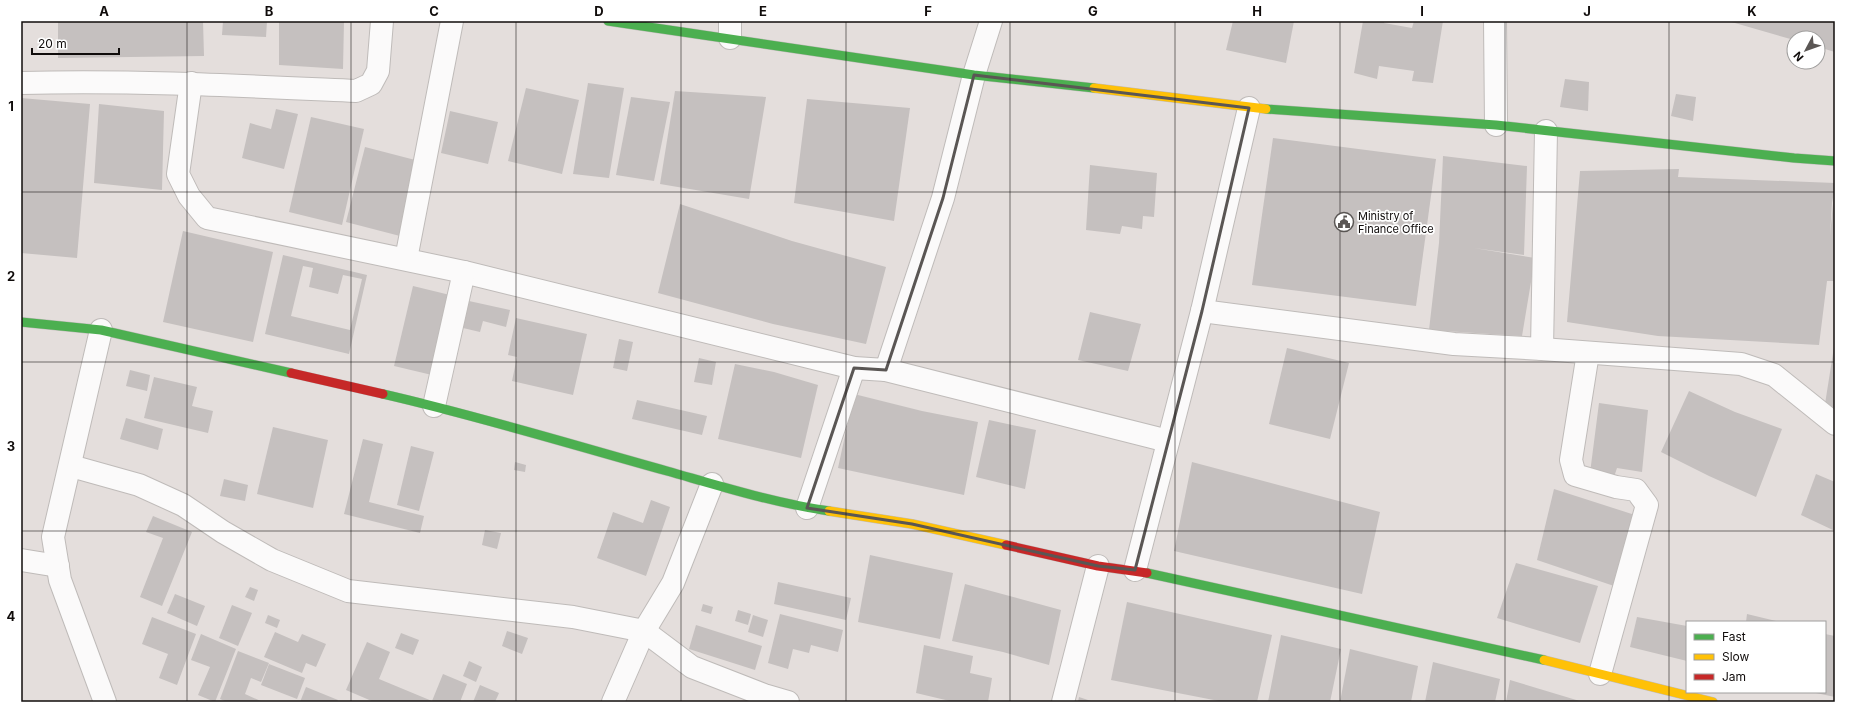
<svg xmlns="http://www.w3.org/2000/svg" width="1856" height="723" font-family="Inter,sans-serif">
<rect width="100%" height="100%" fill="#e4dedc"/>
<g fill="#c5c0bf" fill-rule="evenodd">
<polygon points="58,21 203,21 204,56 58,58"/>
<polygon points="223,21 267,21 266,37 222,35"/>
<polygon points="279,21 344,21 343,69 279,65"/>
<polygon points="1233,21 1294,21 1286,63 1226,50"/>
<polygon points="1363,21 1384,21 1384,23 1412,28 1414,21 1443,21 1433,83 1412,81 1414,71 1379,66 1377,79 1354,73"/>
<polygon points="1728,21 1835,21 1835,52 1818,47 1818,38 1794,38 1794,40"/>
<polygon points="1565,79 1589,82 1588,111 1560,107"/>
<polygon points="588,83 624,88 609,178 573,174"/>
<polygon points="526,88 579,100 562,174 508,161"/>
<polygon points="675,91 766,97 749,199 660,184"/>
<polygon points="1676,94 1696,97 1693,121 1671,116"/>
<polygon points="631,97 670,102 654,181 616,175"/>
<polygon points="21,98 90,104 77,258 21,253"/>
<polygon points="807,99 910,108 894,221 794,203"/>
<polygon points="99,104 164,111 162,190 94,183"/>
<polygon points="276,109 298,114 284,169 242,158 250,123 271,129"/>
<polygon points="450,111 498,122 488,164 441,153"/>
<polygon points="311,117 364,129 342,225 289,212"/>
<polygon points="1273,138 1436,159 1416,306 1252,285"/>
<polygon points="365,147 419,161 400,236 346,222"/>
<polygon points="1443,156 1527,166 1524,255 1474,248 1535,258 1522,336 1429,330 1439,243"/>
<polygon points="1090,165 1157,173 1154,217 1143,216 1142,229 1122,226 1120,234 1086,230"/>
<path d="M1679,169L1678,177L1835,183V281H1827L1819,345L1658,336L1567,322L1580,171ZM1834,192L1830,236L1832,203Z"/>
<polygon points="680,204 792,241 886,267 866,344 773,324 658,293"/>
<polygon points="183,231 273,252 253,342 163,322"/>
<path d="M283,255L367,275L349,354L265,334ZM303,266L313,268L309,287L338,294L343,275L362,279L350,330L291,316Z"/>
<polygon points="413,286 450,295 432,375 394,366"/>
<polygon points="469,301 510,310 506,327 483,321 480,332 463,328"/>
<polygon points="1090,312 1141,324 1128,371 1078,360"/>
<polygon points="516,318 587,334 573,395 512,381 517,357 508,355"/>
<polygon points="619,339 633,342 627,371 613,368"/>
<polygon points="1834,347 1835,347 1835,408 1825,404"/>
<polygon points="1287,348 1349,363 1330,439 1269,424"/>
<polygon points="699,358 716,362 712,385 694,382"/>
<polygon points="735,364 774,372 818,385 801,458 718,439"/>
<polygon points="130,370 150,375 147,391 126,386"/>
<polygon points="154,377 197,387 192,406 213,411 208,433 144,418"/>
<polygon points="1689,391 1735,412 1782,429 1756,497 1709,476 1661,452"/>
<polygon points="854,394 922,411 978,422 964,495 838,468"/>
<polygon points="637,400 707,416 702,435 632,419"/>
<polygon points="1599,403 1648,410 1642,472 1617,468 1614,477 1590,473"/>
<polygon points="126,418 163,429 158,450 120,439"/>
<polygon points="989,420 1036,430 1025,489 976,477"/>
<polygon points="273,427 328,440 313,508 257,494"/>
<polygon points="363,439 383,444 369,502 424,516 420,533 344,514"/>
<polygon points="411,446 434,452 419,511 397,505"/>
<polygon points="515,462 526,465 525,472 514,470"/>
<polygon points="1192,462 1380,512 1362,594 1174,551"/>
<polygon points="1816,474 1835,482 1835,531 1801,515"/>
<polygon points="224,479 248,485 245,501 220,496"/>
<polygon points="1554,489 1635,515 1614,586 1537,560"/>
<polygon points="651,500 670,507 646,576 597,558 613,512 643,523"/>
<polygon points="153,516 192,532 162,606 140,597 163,538 146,532"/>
<polygon points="485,530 501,533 497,549 482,545"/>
<polygon points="870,555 953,573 940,639 858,622"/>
<polygon points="1516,563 1598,586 1580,643 1497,618"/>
<polygon points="778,582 851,598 846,620 774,604"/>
<polygon points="965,584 1061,610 1049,665 1003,652 952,641"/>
<polygon points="250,587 258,590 254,601 245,597"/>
<polygon points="175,594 205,606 197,626 167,613"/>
<polygon points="1127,602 1272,635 1257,702 1224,702 1111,680"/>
<polygon points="703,604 713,607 711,614 701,611"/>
<polygon points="232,605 252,613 238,646 219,638"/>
<polygon points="738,610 751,614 748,625 735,621"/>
<polygon points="780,614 843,630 838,652 811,645 809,653 793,649 788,669 768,663"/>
<polygon points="1747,614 1776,621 1775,622 1746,622"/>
<polygon points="268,615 280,620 277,628 265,623"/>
<polygon points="753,615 768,620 763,637 748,632"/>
<polygon points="152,617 196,634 177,685 159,678 168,654 142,644"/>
<polygon points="1637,617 1687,626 1687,661 1630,647"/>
<polygon points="696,625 762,646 755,670 689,649"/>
<polygon points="507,631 528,638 522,654 502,646"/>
<polygon points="275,632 298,642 302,634 326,644 316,667 306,663 302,673 264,657"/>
<polygon points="401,633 419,640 413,655 395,648"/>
<polygon points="201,634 236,649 215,702 198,695 210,667 191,660"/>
<polygon points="1825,634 1835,636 1835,697 1816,693 1825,692"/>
<polygon points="1281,635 1341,649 1330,702 1268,702"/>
<polygon points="367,642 390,652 379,679 432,701 443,674 467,684 460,702 374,702 346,690"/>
<polygon points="924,645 973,656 970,673 992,678 988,702 954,702 916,693"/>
<polygon points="1350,649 1418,666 1411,702 1340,702"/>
<polygon points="238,651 269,663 261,682 251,678 245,694 263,702 227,702 220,699"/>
<polygon points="469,661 482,667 476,682 463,676"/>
<polygon points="1433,662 1500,679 1495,702 1425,702"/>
<polygon points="269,664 305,678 297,699 261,685"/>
<polygon points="1510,680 1583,702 1506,702"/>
<polygon points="480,685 499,693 495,702 473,702"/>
<polygon points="306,687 338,700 337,702 300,702"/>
<polygon points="1079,697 1094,702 1078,702"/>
</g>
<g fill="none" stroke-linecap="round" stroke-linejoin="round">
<g stroke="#bfbbb9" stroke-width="24">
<g id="street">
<polyline points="730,21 730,38"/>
<polyline points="1495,21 1496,125"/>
<path d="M21,83C133,80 245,86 356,91L371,84L378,71L382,21"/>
<polyline points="191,83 178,174 189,196 207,218 464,272 854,368 886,370 1168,441"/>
<polyline points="406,259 452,21"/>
<polyline points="1202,311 1454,344 1542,349 1741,364 1774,375 1835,424"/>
<polyline points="101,330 53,537 60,580 105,702"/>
<polyline points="1542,349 1546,131"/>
<polyline points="1588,353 1571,460 1575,475 1616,487 1636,490 1647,505 1600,674"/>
<polyline points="886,370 943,198 974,75 991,21"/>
<polyline points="434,406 464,272"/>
<polyline points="71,466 139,485 183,505 223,532 272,560 348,591 573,617 644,631 692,667 764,695 788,702"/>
<polyline points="807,508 854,368"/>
<polyline points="21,560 58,566"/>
<polyline points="1135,570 1202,311 1249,108"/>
<polyline points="613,702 644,631 673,583 712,484"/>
<polyline points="1063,702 1098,566"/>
</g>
</g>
<g stroke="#bfbbb9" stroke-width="10">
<g id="fast">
<polyline points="608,21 974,75 1094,88"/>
<polyline points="1266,109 1496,125 1794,158 1835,161"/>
<polyline points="21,322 101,330 291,373"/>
<path d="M383,394C479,416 573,445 667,471C720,486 774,503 829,511"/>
<polyline points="1147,573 1544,660"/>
</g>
</g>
<g stroke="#bfbbb9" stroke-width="10">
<g id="slow">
<polyline points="1094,88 1266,109"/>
<polyline points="829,511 912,524 1006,545"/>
<polyline points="1544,660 1713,702"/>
</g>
</g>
<g stroke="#bfbbb9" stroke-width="10">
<g id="jam">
<polyline points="291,373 383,394"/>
<polyline points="1006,545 1098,566 1147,573"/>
</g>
</g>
<use href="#street" stroke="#fbfafa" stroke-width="22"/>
<use href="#fast" stroke="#4caf50" stroke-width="9"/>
<use href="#slow" stroke="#ffc107" stroke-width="9"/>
<use href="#jam" stroke="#c62828" stroke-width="9"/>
</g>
<path fill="none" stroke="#5a5654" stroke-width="3" stroke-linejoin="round" d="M974,75L1249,108L1202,311L1135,570L1098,566L912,524L807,508L854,368L886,370L943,198Z"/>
<path fill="none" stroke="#100c0b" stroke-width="1" stroke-opacity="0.55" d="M187,21V702M351,21V702M516,21V702M681,21V702M846,21V702M1010,21V702M1175,21V702M1340,21V702M1505,21V702M1669,21V702M21,192H1835M21,362H1835M21,531H1835"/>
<defs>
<g id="civic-ring" transform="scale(1)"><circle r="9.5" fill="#fff" stroke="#5a5654" stroke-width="1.5"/><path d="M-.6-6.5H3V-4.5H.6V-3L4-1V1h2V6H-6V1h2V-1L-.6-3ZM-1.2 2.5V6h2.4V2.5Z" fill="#5a5654"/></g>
</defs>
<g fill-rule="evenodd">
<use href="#civic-ring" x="1344" y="222"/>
</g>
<g text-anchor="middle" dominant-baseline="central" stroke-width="3.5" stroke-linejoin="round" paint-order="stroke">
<g font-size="11" fill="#100c0b" stroke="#fff" text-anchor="start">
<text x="1358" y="216">Ministry of<tspan x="1358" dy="13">Finance Office</tspan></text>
</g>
</g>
<rect width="1856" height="723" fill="none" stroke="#ffffff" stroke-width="44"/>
<rect x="1686" y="621" width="140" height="72" fill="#ffffff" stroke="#9f9e9d"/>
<rect x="1694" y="634" width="20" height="6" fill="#4caf50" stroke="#9f9e9d"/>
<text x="1722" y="641" font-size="12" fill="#100c0b">Fast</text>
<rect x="1694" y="654" width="20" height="6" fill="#ffc107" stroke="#9f9e9d"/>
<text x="1722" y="661" font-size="12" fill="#100c0b">Slow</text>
<rect x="1694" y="674" width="20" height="6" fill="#c62828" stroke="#9f9e9d"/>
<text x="1722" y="681" font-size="12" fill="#100c0b">Jam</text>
<g transform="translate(1806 50) rotate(229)"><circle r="19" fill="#ffffff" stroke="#9f9e9d"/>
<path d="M0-3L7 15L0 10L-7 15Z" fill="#5a5654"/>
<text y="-6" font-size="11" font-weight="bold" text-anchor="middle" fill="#100c0b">N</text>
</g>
<path d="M32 48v6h87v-6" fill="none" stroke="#100c0b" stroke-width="2"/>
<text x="38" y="48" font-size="12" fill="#100c0b" stroke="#ffffff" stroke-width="3" paint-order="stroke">20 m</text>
<rect x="22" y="22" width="1812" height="679" fill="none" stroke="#100c0b" stroke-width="1.5"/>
<g font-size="13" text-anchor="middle" font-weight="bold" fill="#100c0b">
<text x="104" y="16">A</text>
<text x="269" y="16">B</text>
<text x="434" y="16">C</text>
<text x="599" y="16">D</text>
<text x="763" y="16">E</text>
<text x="928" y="16">F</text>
<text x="1093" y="16">G</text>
<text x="1257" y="16">H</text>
<text x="1422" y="16">I</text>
<text x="1587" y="16">J</text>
<text x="1752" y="16">K</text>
<text x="11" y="111">1</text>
<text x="11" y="281">2</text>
<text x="11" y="451">3</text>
<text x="11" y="621">4</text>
</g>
</svg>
